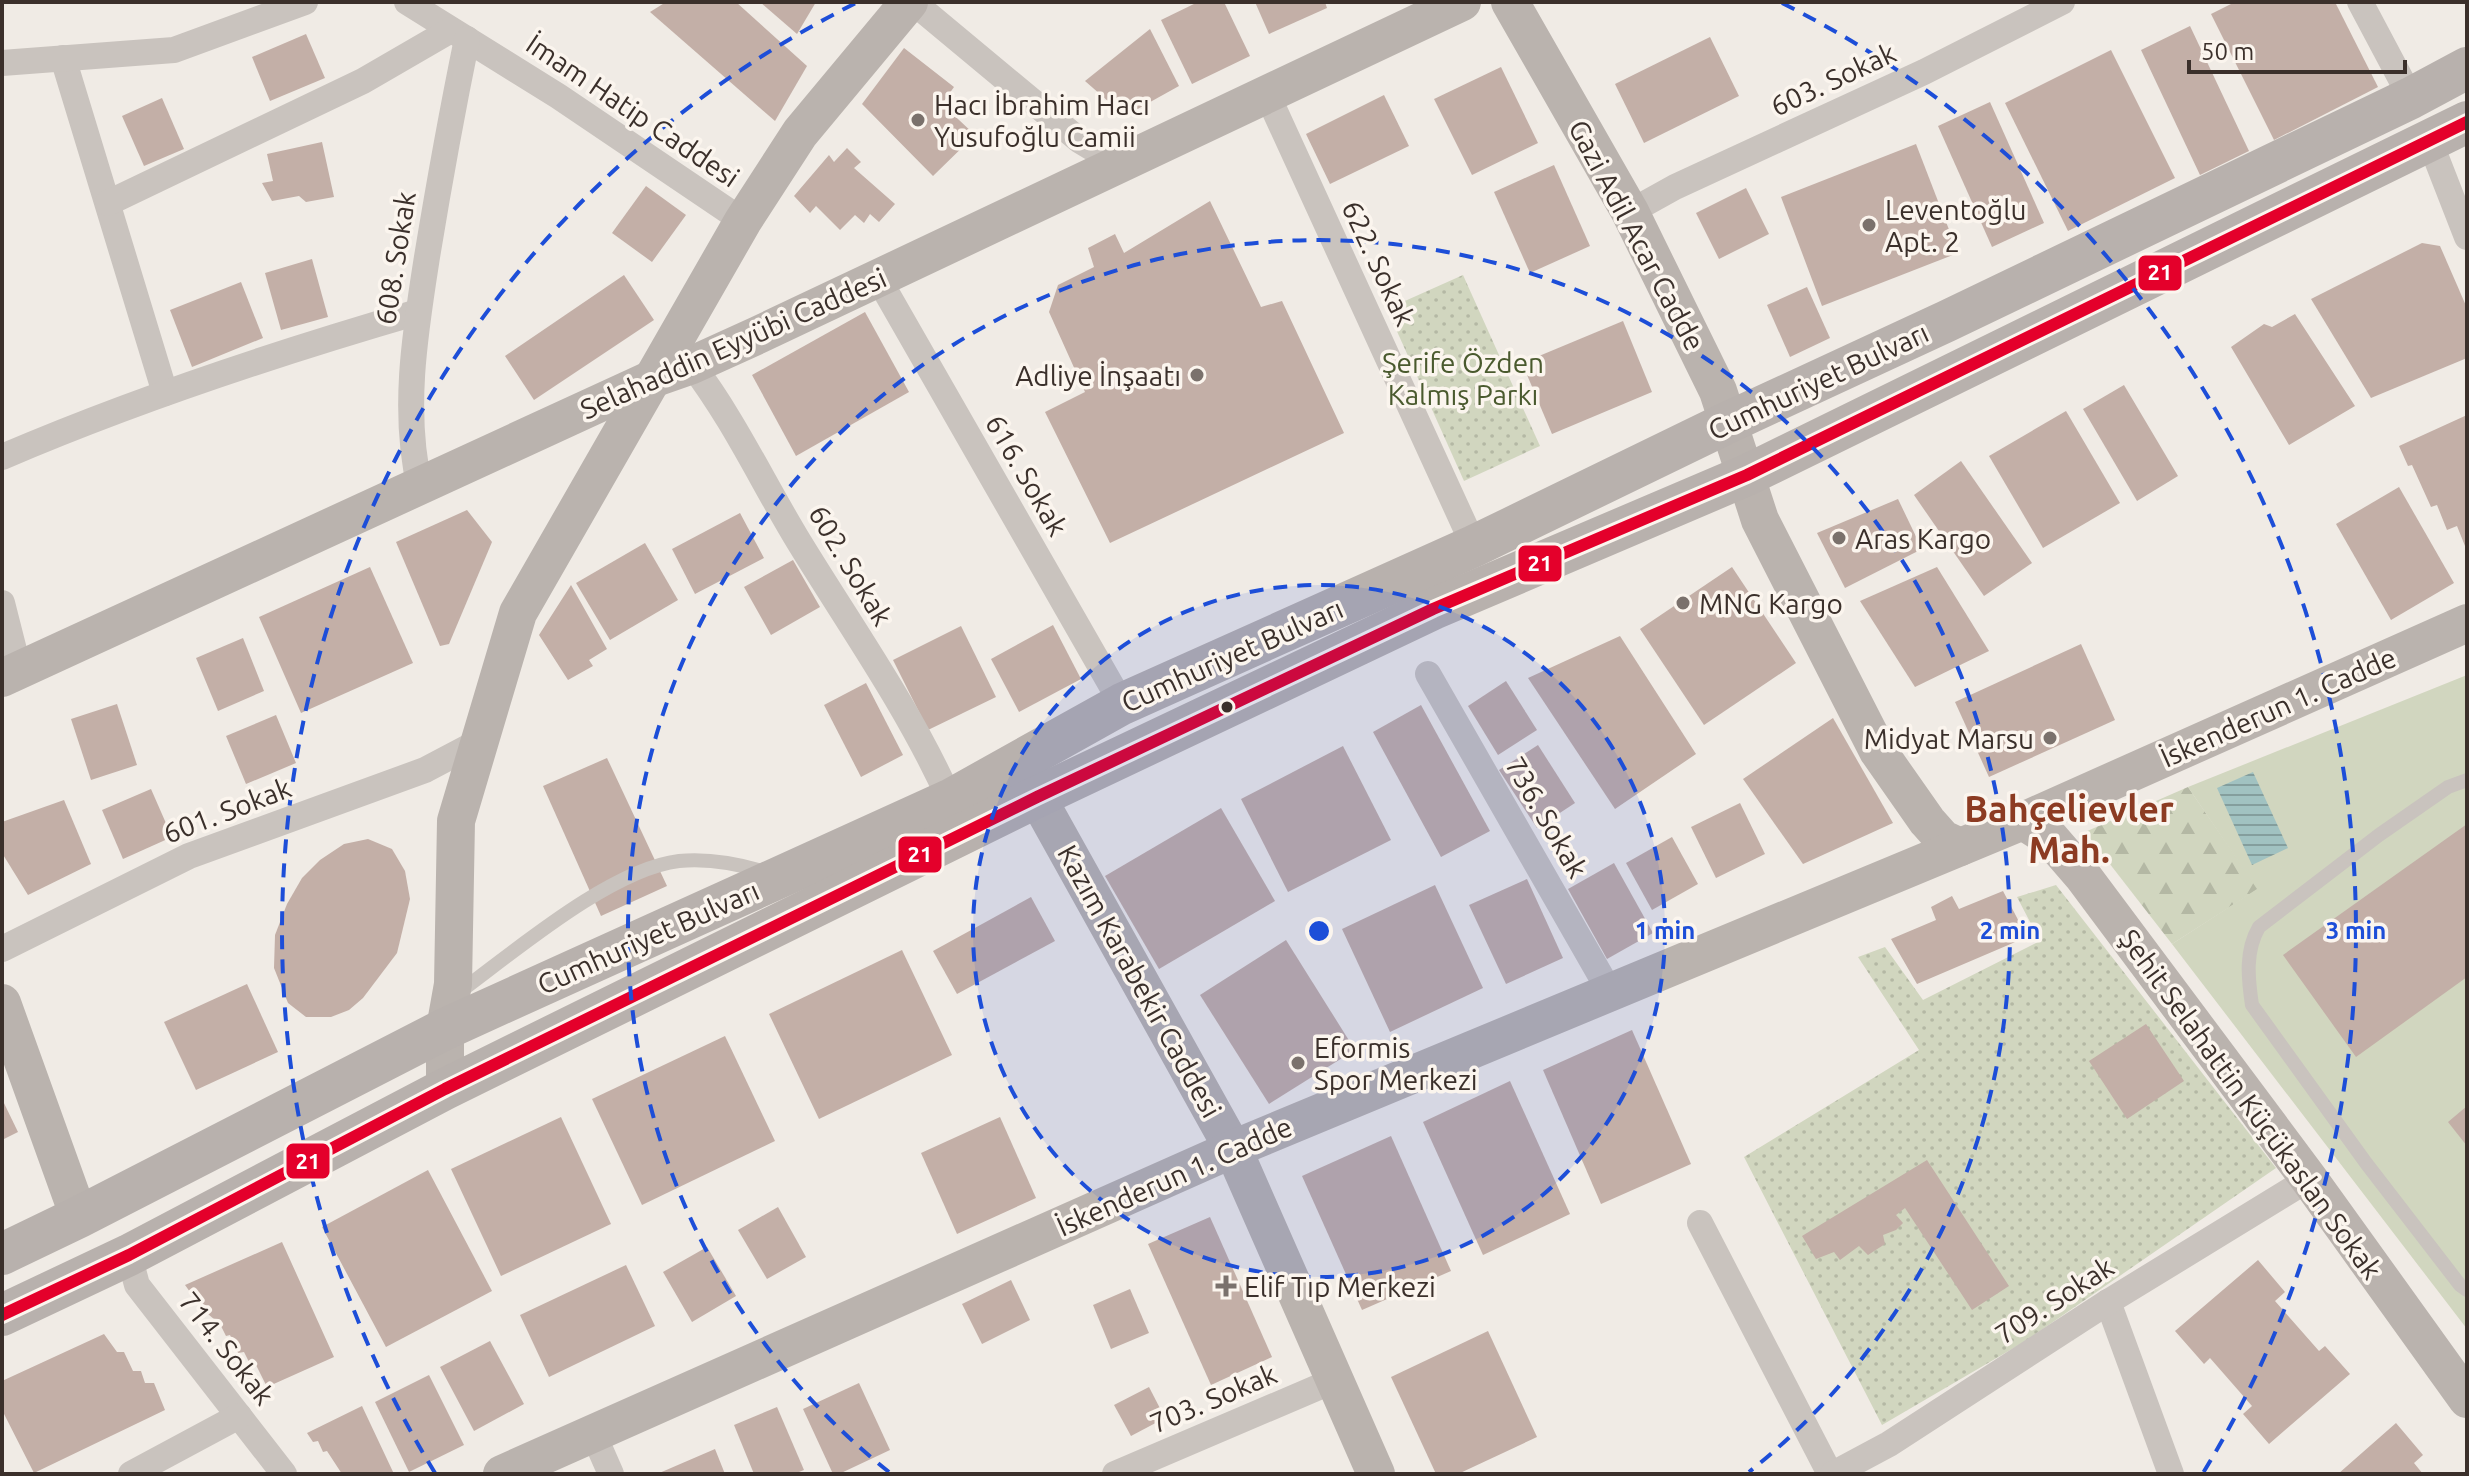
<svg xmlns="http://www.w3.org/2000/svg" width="2469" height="1476" font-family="Ubuntu,sans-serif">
<defs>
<pattern id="forest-firs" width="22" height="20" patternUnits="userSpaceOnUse" patternTransform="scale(2)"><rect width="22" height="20" fill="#d1d6bf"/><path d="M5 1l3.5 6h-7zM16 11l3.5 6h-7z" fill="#b4b8a4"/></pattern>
<pattern id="park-dots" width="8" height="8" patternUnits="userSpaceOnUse" patternTransform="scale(2)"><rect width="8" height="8" fill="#d1d6bf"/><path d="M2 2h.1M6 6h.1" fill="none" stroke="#b4b8a4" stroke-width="1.8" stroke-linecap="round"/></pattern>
<pattern id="water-rules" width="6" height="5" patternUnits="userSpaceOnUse" patternTransform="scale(2)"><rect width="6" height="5" fill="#a1c2c1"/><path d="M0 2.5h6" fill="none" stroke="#849e9d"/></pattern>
</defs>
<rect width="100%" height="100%" fill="#f0ebe5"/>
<polygon fill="url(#forest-firs)" points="2188,787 2258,889 2172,944 2085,832"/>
<g fill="url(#park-dots)">
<polygon points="1463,275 1540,446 1464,481 1387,309"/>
<polygon points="2056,885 2276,1168 2024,1342 1882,1425 1744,1157 1919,1050 1858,957 1885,947 1923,1000 2040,941 2017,897"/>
</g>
<polygon fill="#d1d6bf" points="2467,675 2467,1329 2172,944 2257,889 2188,787"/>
<polygon fill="url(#water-rules)" points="2253,772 2288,848 2252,865 2217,788"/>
<g fill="#c3afa7">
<polygon points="666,2 736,2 807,66 775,121 650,12"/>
<polygon points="760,2 816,2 797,34"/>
<polygon points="1198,2 1224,2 1250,56 1192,84 1161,20"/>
<polygon points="1255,2 1325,2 1327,8 1269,34"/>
<polygon points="2235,2 2335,2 2378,87 2274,140 2211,14"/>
<polygon points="2190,26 2249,151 2200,175 2141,50"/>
<polygon points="1150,29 1179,86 1125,116 1085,81"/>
<polygon points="306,34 325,78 270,101 252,57"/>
<polygon points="1710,37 1739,96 1644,143 1615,84"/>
<polygon points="904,48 954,87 942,104 975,135 933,176 862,104"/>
<polygon points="2111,50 2175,178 2068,231 2005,103"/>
<polygon points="1501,67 1538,143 1472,175 1434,99"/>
<polygon points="1384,95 1409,146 1330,184 1306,134"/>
<polygon points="162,98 184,149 144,166 122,116"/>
<polygon points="1990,102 2044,223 1992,247 1938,126"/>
<polygon points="322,142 334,197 306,202 299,196 272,201 262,183 273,181 267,154"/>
<polygon points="1916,144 1958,253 1822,306 1781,197"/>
<polygon points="847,148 861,162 854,168 895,204 879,222 870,214 864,223 855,215 840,230 816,206 810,213 794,196 829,155 834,162"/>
<polygon points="1554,165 1590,246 1530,273 1494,192"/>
<polygon points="646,186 686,215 652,262 612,233"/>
<polygon points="1746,188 1769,234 1719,259 1696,213"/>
<polygon points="1210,201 1261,307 1282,301 1344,433 1110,543 1045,412 1085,392 1049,312 1058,285 1094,267 1088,248 1115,234 1124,253"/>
<polygon points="2422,243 2440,246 2467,308 2467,358 2371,398 2311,299"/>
<polygon points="312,259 328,317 281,330 265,273"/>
<polygon points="624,275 654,320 534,400 505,356"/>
<polygon points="241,282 263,338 192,367 170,310"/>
<polygon points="1807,287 1830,338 1790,357 1767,305"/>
<polygon points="865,312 909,392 796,456 752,375"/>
<polygon points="2295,314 2355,406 2289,445 2231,347 2264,324 2272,327"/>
<polygon points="1623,321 1652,392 1552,434 1522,363"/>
<polygon points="2124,385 2178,476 2137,501 2083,409"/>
<polygon points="2066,411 2120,503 2043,548 1989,456"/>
<polygon points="2467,415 2467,551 2457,526 2447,530 2437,505 2431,507 2412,465 2408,466 2399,446"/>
<polygon points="1961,461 2032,563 1984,596 1914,495"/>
<polygon points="2399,487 2454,583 2391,620 2336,524"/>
<polygon points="1898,499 1922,549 1845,588 1817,533"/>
<polygon points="467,510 492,542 449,644 440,646 396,542"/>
<polygon points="740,513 764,558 695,594 672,549"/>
<polygon points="645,543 678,600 610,640 576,583"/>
<polygon points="793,560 820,607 771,635 744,587"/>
<polygon points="370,567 413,663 301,713 259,617"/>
<polygon points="1732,567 1796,663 1704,725 1640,629"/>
<polygon points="1937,567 1989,651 1915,687 1860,601"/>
<polygon points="571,585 607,649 589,660 593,666 568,680 539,635"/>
<polygon points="1053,625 1081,679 1019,712 991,659"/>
<polygon points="961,626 996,697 928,730 893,660"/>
<polygon points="1620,636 1696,754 1615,809 1528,678"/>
<polygon points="243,638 264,691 218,711 196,658"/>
<polygon points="2081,644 2115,720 1989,777 1955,702"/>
<polygon points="1506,681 1537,730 1498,755 1468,706"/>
<polygon points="866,683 903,755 861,777 824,705"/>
<polygon points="117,704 137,765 91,780 71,719"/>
<polygon points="1421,705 1490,831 1441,857 1373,732"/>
<polygon points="276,715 296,763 246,784 226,736"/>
<polygon points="1833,718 1893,823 1803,864 1743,779"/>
<polygon points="1538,745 1575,803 1537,828 1499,770"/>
<polygon points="1343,746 1391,840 1288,892 1241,799"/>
<polygon points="607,758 667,886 601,916 543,786"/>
<polygon points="151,789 172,837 123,859 102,810"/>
<polygon points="64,800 91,864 28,895 2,853 2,822"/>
<polygon points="1740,803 1765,854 1716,878 1691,827"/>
<polygon points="1221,808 1275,901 1159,969 1105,876"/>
<polygon points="2467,824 2467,977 2356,1057 2283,955"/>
<polygon points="1672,837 1698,884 1652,910 1626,863"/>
<polygon points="368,839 392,849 405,871 410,899 397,953 363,998 349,1010 331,1017 306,1017 288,1003 274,968 275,935 287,904 302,878 320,860 344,844"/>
<polygon points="1614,863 1653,933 1607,959 1568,889"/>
<polygon points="1527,879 1563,958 1506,984 1469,905"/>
<polygon points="1435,885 1483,988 1390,1032 1342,929"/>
<polygon points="2003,891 2027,937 1917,984 1891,939 1936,920 1931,907 1952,896 1959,909"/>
<polygon points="1031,897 1055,941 957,994 933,951"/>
<polygon points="1286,940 1355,1050 1269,1104 1200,995"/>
<polygon points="902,950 952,1055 819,1119 769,1014"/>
<polygon points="247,984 278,1052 196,1090 164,1022"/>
<polygon points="2146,1024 2184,1081 2127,1119 2089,1061"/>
<polygon points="1632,1030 1691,1164 1601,1204 1543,1070"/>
<polygon points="725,1036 775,1141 642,1205 592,1099"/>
<polygon points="1510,1081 1570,1214 1483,1255 1423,1122"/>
<polygon points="2,1099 18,1132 2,1140"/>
<polygon points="2467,1106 2467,1146 2448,1122"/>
<polygon points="561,1117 611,1224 501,1276 451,1169"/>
<polygon points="1000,1117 1036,1198 957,1234 921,1153"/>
<polygon points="1391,1136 1451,1271 1362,1310 1302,1176"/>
<polygon points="1927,1160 2009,1286 1972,1310 1905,1208 1896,1215 1903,1223 1896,1230 1883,1235 1885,1244 1868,1255 1859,1246 1840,1260 1834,1252 1816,1259 1802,1236"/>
<polygon points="428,1170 492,1291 386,1347 322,1227"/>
<polygon points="778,1207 806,1257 767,1279 738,1230"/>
<polygon points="1210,1217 1272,1357 1211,1385 1148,1244"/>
<polygon points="282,1242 334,1357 267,1387 256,1365 252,1368 244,1352 238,1353 230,1335 226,1336 220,1324 203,1310 185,1285"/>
<polygon points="707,1247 736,1296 692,1322 663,1272"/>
<polygon points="2258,1260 2285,1292 2275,1301 2319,1351 2325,1346 2350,1374 2269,1444 2243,1414 2252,1406 2210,1358 2204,1364 2175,1331"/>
<polygon points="626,1265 655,1326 549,1377 520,1315"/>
<polygon points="1011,1280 1030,1320 982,1344 962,1304"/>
<polygon points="1130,1289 1149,1333 1111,1349 1093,1305"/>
<polygon points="1488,1331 1537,1437 1458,1474 1436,1474 1391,1377"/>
<polygon points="104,1334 117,1352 124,1352 133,1371 141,1371 145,1383 154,1383 165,1410 34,1473 2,1410 2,1381"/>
<polygon points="490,1341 524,1404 474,1431 440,1367"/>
<polygon points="429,1375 464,1445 409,1472 375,1402"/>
<polygon points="859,1383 890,1450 839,1474 833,1474 803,1409"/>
<polygon points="1149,1387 1165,1418 1131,1436 1114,1405"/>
<polygon points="362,1406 394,1474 342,1474 327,1451 323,1452 318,1441 313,1442 307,1433"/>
<polygon points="777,1407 804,1470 794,1474 754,1474 734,1425"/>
<polygon points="2396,1423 2423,1455 2414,1463 2423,1474 2338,1474"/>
<polygon points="715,1449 725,1474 657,1474"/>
</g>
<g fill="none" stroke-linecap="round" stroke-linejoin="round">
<g stroke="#c9c3be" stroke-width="14">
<path d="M2467,780L2448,787L2379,835L2259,927C2245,951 2248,978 2252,1005L2366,1163L2460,1285L2467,1290"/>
<path d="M458,993C514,952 611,869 679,861C710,858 740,864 769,873"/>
</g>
<g stroke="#c9c3be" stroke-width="26">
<polyline points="407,2 558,96 743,221"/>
<polyline points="913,2 1079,140 1119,164"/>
<polyline points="2360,2 2411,98"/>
<polyline points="63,58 165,393"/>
<polyline points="2,63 174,50 305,2"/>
<polyline points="1267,94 1474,546"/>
<polyline points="2430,142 2467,237"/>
<polyline points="108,203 363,81 451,30"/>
<polyline points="1630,212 1675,187 1924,72 2062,2"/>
<polyline points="878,278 1122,704"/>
<path d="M692,365C734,420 763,483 799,542C851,627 910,710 950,800"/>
<path d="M2,457C137,399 277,353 418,312"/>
<path d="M420,488C402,412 415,333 427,257C439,184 452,112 467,39"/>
<polyline points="2,603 19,670"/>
<polyline points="1428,674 1610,992"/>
<polyline points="2,949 189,856 425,770 480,741"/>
<polyline points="1700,1223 1830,1474"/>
<polyline points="129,1255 137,1285 284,1474"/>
<polyline points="2108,1302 2171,1474"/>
<polyline points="593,1433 611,1474"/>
<polyline points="131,1474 239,1416"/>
<polyline points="1115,1474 1335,1380"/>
<polyline points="1833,1474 1889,1444 2108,1302 2309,1179"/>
</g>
<g stroke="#bab3ae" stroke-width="38">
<polyline points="1510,2 1630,212 1718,391 1760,520 1878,751 1927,821 1943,839 1960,847"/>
<polyline points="2,678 652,379 692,365 758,335 1462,2"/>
<polyline points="1037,797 1233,1149 1376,1474"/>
<polyline points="2023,821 2050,838 2082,875 2309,1179 2467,1399"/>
<polyline points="2,1003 79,1217"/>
<polyline points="445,1089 445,1029 453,984 456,821 518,613 743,221 800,133 909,2"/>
<polyline points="502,1474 1233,1149 2023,821 2467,623"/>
</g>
<g stroke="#b8b1ad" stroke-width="42">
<polyline points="2,1254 79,1217 445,1029 950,800 1122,704 1474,546 1729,422 1947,321 2411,98 2467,68"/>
<polyline points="2,1315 129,1255 445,1089 1037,797 1433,609 1747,475 2467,122"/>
</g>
<g stroke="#fbf5ee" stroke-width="18">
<polyline id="bus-1" points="2,1315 129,1255 445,1089 1037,797 1433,609 1747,475 2467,122"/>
</g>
<use href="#bus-1" stroke="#e4002b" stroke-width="12"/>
</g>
<circle cx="1319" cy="931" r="346" fill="#1d4ed8" fill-opacity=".12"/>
<g fill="none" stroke="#1d4ed8" stroke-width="4" stroke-dasharray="14 10">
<circle cx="1319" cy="931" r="346"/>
<path d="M889 1472A691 691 0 1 1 1749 1472"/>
<path d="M435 1473A1037 1037 0 0 1 856 3M1782 3A1037 1037 0 0 1 2203 1473"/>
</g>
<g fill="#7a716c" stroke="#fbf5ee" stroke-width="3">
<circle cx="918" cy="120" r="8"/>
<circle cx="1869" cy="225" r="8"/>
<circle cx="1197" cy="375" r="8"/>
<circle cx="1839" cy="538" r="8"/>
<circle cx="1683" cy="603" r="8"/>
<circle cx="2050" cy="738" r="8"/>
<circle cx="1298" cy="1063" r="8"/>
<path d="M1222 1274h8v8h8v8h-8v8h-8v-8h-8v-8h8z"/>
</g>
<circle fill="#3b302b" stroke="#fbf5ee" stroke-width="3" cx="1227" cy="707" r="7"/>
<g text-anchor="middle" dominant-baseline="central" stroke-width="7" stroke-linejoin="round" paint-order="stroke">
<g font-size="28" fill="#3b302b" stroke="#fbf5ee">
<text transform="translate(1833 79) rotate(-25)">603. Sokak</text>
<text transform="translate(633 110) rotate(34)">İmam Hatip Caddesi</text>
<text transform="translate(1637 235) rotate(62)">Gazi Adil Acar Cadde</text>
<text transform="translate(395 258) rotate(-81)">608. Sokak</text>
<text transform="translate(1379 263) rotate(65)">622. Sokak</text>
<text transform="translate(733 343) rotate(-24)">Selahaddin Eyyübi Caddesi</text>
<text transform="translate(1818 381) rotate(-25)">Cumhuriyet Bulvarı</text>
<text transform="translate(1027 475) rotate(60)">616. Sokak</text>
<text transform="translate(851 565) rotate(59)">602. Sokak</text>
<text transform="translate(1232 655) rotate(-24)">Cumhuriyet Bulvarı</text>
<text transform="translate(2278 707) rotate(-24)">İskenderun 1. Cadde</text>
<text transform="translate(227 810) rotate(-21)">601. Sokak</text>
<text transform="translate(1547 817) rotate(60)">736. Sokak</text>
<text transform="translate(648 937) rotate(-24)">Cumhuriyet Bulvarı</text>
<text transform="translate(1140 981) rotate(61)">Kazım Karabekir Caddesi</text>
<text transform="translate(2251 1104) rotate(54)">Şehit Selahattin Küçükaslan Sokak</text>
<text transform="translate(1174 1176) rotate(-24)">İskenderun 1. Cadde</text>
<text transform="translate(2054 1300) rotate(-33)">709. Sokak</text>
<text transform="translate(227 1348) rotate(52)">714. Sokak</text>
<text transform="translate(1213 1398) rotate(-23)">703. Sokak</text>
</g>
<g font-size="28" fill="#3b302b" stroke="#fbf5ee" text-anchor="start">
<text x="934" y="104">Hacı İbrahim Hacı<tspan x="934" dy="32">Yusufoğlu Camii</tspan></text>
<text x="1885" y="209">Leventoğlu<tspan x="1885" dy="32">Apt. 2</tspan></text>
<text x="1181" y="375" text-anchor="end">Adliye İnşaatı</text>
<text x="1855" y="538">Aras Kargo</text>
<text x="1699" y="603">MNG Kargo</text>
<text x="2034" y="738" text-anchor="end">Midyat Marsu</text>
<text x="1314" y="1047">Eformis<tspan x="1314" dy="32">Spor Merkezi</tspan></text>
<text x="1244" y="1286">Elif Tıp Merkezi</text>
</g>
<g font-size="28" fill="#4a5a2e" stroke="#fbf5ee">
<text x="1463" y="362">Şerife Özden<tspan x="1463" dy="32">Kalmış Parkı</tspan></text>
</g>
<g font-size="36" font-weight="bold" fill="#8c3b22" stroke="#fbf5ee">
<text x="2069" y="808">Bahçelievler<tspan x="2069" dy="41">Mah.</tspan></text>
</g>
</g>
<circle cx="1319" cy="931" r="12" fill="#1d4ed8" stroke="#fbf5ee" stroke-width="4"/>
<g font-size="24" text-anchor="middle" font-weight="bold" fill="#1d4ed8" stroke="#fbf5ee" stroke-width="7" stroke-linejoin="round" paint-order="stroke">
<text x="1665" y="939">1 min</text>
<text x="2010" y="939">2 min</text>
<text x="2356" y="939">3 min</text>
</g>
<g stroke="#fbf5ee" stroke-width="3">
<rect x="2137" y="254" width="46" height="38" rx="8" fill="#e4002b"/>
<rect x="1517" y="544" width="46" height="39" rx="8" fill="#e4002b"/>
<rect x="897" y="835" width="46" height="39" rx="8" fill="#e4002b"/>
<rect x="285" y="1142" width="46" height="38" rx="8" fill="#e4002b"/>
</g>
<g font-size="22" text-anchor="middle" font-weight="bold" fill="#fff">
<text x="2160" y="280">21</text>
<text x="1540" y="571">21</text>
<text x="920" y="862">21</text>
<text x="308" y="1169">21</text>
</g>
<rect width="2469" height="1476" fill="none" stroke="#3b302b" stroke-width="8"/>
<path d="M2189 60v12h216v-12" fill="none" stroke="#3b302b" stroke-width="4"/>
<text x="2201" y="60" font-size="24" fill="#3b302b" stroke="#fbf5ee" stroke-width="6" paint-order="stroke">50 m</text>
</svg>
